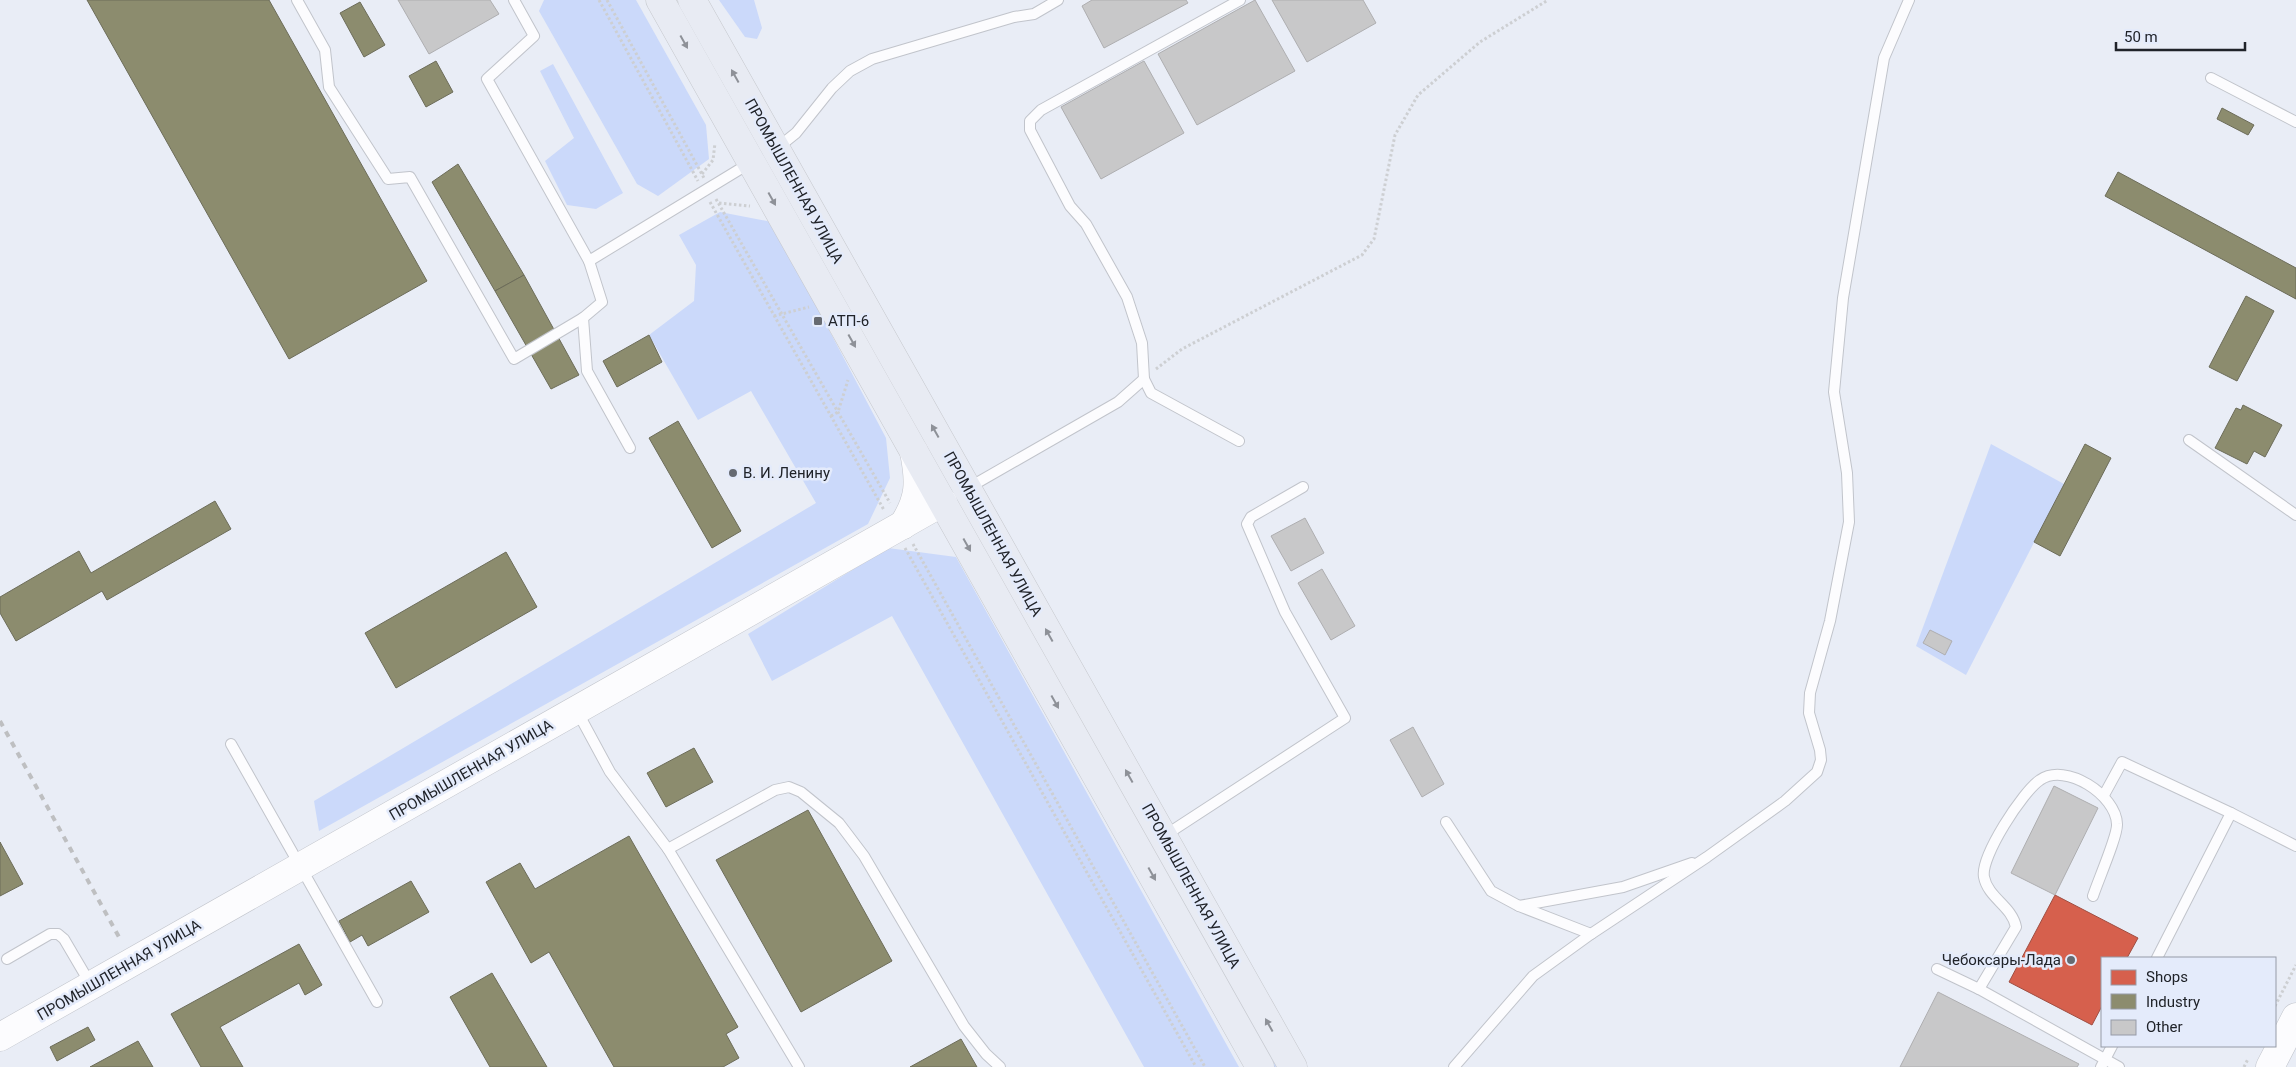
<svg xmlns="http://www.w3.org/2000/svg" width="2296" height="1067" font-family="Roboto,sans-serif">
<rect width="100%" height="100%" fill="#e9edf6"/>
<g fill="#cbd9fa">
<polygon points="544,0 636,0 706,125 709,159 658,196 637,184 539,11"/>
<polygon points="719,0 754,0 762,28 757,39 745,37"/>
<polygon points="553,64 623,193 596,209 567,205 545,161 574,138 540,71"/>
<polygon points="720,212 772,222 886,438 890,478 868,524 319,831 314,801 816,503 751,391 698,420 649,335 694,301 696,265 679,235"/>
<polygon points="1991,444 2064,484 1966,675 1916,646"/>
<polygon points="888,548 956,557 1239,1067 1144,1067 892,616 772,681 748,634"/>
<polygon points="1162,851 1283,1067 1274,1067 1155,855"/>
</g>
<polygon fill="#d6604d" stroke="#9f4e42" points="2055,895 2138,938 2127,958 2102,958 2102,1006 2092,1025 2009,982"/>
<g fill="#8c8c6e" stroke="#6c6c59">
<polygon points="87,0 269,0 427,281 289,359"/>
<polygon points="360,2 385,45 364,57 340,13"/>
<polygon points="436,61 453,92 426,107 409,76"/>
<polygon points="2222,108 2254,125 2248,135 2217,119"/>
<polygon points="458,164 524,275 495,291 432,182"/>
<polygon points="2118,172 2296,268 2296,299 2105,196"/>
<polygon points="524,275 579,375 551,389 495,291"/>
<polygon points="2246,296 2274,311 2237,381 2209,367"/>
<polygon points="649,335 662,362 617,387 603,361"/>
<polygon points="2243,405 2282,425 2265,457 2254,451 2247,464 2215,448 2236,408 2241,410"/>
<polygon points="678,421 741,531 712,548 649,438"/>
<polygon points="2085,444 2111,458 2060,556 2034,542"/>
<polygon points="215,501 231,529 107,600 102,591 16,641 0,613 0,597 79,551 91,573"/>
<polygon points="506,552 537,607 396,688 365,633"/>
<polygon points="694,748 713,782 666,807 647,773"/>
<polygon points="808,810 892,961 801,1012 716,860"/>
<polygon points="629,836 738,1027 726,1034 739,1058 723,1067 614,1067 549,952 531,963 486,882 520,863 535,889"/>
<polygon points="0,842 23,884 0,896"/>
<polygon points="411,881 429,912 368,946 362,935 350,942 339,921"/>
<polygon points="299,944 322,985 305,995 299,983 220,1027 243,1067 201,1067 171,1014"/>
<polygon points="492,973 547,1067 490,1067 450,997"/>
<polygon points="88,1027 95,1040 57,1061 50,1047"/>
<polygon points="961,1039 977,1067 910,1067"/>
<polygon points="138,1041 153,1067 90,1067"/>
</g>
<g fill="#c8c8c9" stroke="#aeaeb0">
<polygon points="398,0 490,0 499,14 429,54"/>
<polygon points="1092,0 1186,0 1188,3 1104,48 1082,6"/>
<polygon points="1255,0 1295,71 1197,125 1158,54"/>
<polygon points="1272,0 1363,0 1376,23 1307,62"/>
<polygon points="1144,61 1184,133 1101,179 1061,107"/>
<polygon points="1305,518 1324,553 1291,571 1271,536"/>
<polygon points="1322,569 1355,626 1331,640 1298,583"/>
<polygon points="1930,630 1952,641 1945,655 1923,643"/>
<polygon points="1413,727 1444,784 1422,797 1390,740"/>
<polygon points="2054,786 2098,808 2055,895 2011,873"/>
<polygon points="1938,992 2079,1064 2077,1067 1900,1067"/>
</g>
<g fill="none" stroke-linecap="round" stroke-linejoin="round">
<g stroke="#c1c4cb" stroke-width="12">
<g id="lane">
<polyline points="297,0 325,50 329,87 388,179 410,177 514,359 583,318 602,302 589,261"/>
<polyline points="514,0 534,36 487,79 589,261 750,163"/>
<polyline points="2211,78 2296,122"/>
<polyline points="776,149 796,133 832,88 850,71 872,59 1014,17 1034,14 1058,0"/>
<polyline points="583,318 587,371 630,448"/>
<polyline points="2189,440 2296,515"/>
<polyline points="1239,441 1151,393 1144,379 1142,343 1127,297 1086,224 1070,206 1030,130 1030,121 1041,110 1240,0"/>
<polyline points="968,488 1118,402 1144,379"/>
<polyline points="577,711 610,772 668,849 799,1067"/>
<polyline points="231,744 377,1002"/>
<polyline points="2104,795 2122,762 2231,813"/>
<polyline points="1446,822 1491,891 1519,906"/>
<polyline points="1164,836 1345,718 1285,612 1247,524 1251,517 1303,487"/>
<polyline points="668,849 775,790 789,787 801,792 839,823 864,856 964,1026 986,1054 1000,1067"/>
<polyline points="1591,934 1519,906 1623,887 1692,863"/>
<polyline points="2157,958 2231,813 2296,846"/>
<polyline points="7,959 50,934 58,934 64,939 91,985"/>
<polyline points="1937,969 1979,989 2119,1067"/>
<path d="M1979,989L2016,927C2012,906 1988,898 1984,877C1980,857 2023,791 2040,780C2066,762 2116,795 2117,824C2118,835 2097,883 2093,896"/>
<polyline points="1454,1067 1533,976 1591,934 1707,857 1785,801 1817,772 1821,760 1820,750 1809,713 1810,693 1830,621 1849,522 1847,473 1834,392 1843,298 1884,58 1909,0"/>
<polyline points="2101,1067 2112,1046"/>
</g>
</g>
<g stroke="#c1c4cb" stroke-width="29">
<g id="secondary">
<path d="M903,525C920,499 920,482 914,452"/>
<polyline points="0,1037 943,502"/>
<polyline points="2270,1067 2296,1017"/>
</g>
</g>
<g stroke="#c6c8cd" stroke-width="29">
<g id="primary">
<polyline points="660,0 1260,1067"/>
<polyline points="692,0 1293,1067"/>
</g>
</g>
<g stroke="#cdcfd2" stroke-width="3" stroke-dasharray="2.5 2.5" stroke-linecap="butt">
<polyline points="599,0 698,181"/>
<polyline points="607,0 704,178"/>
<polyline points="702,174 713,160 715,143"/>
<polyline points="716,199 890,503"/>
<polyline points="710,202 884,510"/>
<polyline points="719,203 750,206"/>
<polyline points="774,316 809,307"/>
<polyline points="1156,369 1182,349 1362,255 1374,239 1395,135 1418,95 1480,42 1548,0"/>
<polyline points="831,416 838,412 848,380"/>
<polyline points="913,544 1205,1067"/>
<polyline points="905,548 1196,1067"/>
<polyline points="2275,1006 2296,965"/>
<polyline points="2244,1067 2248,1059"/>
</g>
<use href="#lane" stroke="#fcfcfe" stroke-width="10"/>
<use href="#secondary" stroke="#fcfcfe" stroke-width="28"/>
<use href="#primary" stroke="#e8ebf3" stroke-width="28"/>
<polyline stroke="#bebfc1" stroke-width="4" stroke-dasharray="6 6" stroke-linecap="butt" points="0,721 119,937"/>
</g>
<defs><path id="oneway-solid" d="M-6-.8H1V-3.2L6.5 0L1 3.2V.8H-6Z" transform="scale(1.25)"/></defs>
<g fill="#8e9198">
<use href="#oneway-solid" transform="translate(684 42) rotate(61)"/>
<use href="#oneway-solid" transform="translate(735 76) rotate(-119)"/>
<use href="#oneway-solid" transform="translate(772 199) rotate(61)"/>
<use href="#oneway-solid" transform="translate(852 341) rotate(61)"/>
<use href="#oneway-solid" transform="translate(935 431) rotate(-119)"/>
<use href="#oneway-solid" transform="translate(967 545) rotate(61)"/>
<use href="#oneway-solid" transform="translate(1049 635) rotate(-119)"/>
<use href="#oneway-solid" transform="translate(1055 702) rotate(61)"/>
<use href="#oneway-solid" transform="translate(1129 776) rotate(-119)"/>
<use href="#oneway-solid" transform="translate(1152 874) rotate(61)"/>
<use href="#oneway-solid" transform="translate(1269 1025) rotate(-119)"/>
</g>
<g fill="#666a71" stroke="#e4ebfb" stroke-width="2">
<rect x="813" y="316" width="10" height="10" rx="2.5"/>
<circle cx="733" cy="473" r="5"/>
<circle cx="2071" cy="960" r="5"/>
</g>
<g text-anchor="middle" dominant-baseline="central" stroke-width="5" stroke-linejoin="round" paint-order="stroke">
<g font-size="15" fill="#202329" stroke="#e4ebfb">
<text transform="translate(794 181) rotate(61)">ПРОМЫШЛЕННАЯ УЛИЦА</text>
<text transform="translate(993 534) rotate(61)">ПРОМЫШЛЕННАЯ УЛИЦА</text>
<text transform="translate(471 770) rotate(-30)">ПРОМЫШЛЕННАЯ УЛИЦА</text>
<text transform="translate(1191 886) rotate(61)">ПРОМЫШЛЕННАЯ УЛИЦА</text>
<text transform="translate(119 970) rotate(-30)">ПРОМЫШЛЕННАЯ УЛИЦА</text>
</g>
<g font-size="15" fill="#202329" stroke="#e4ebfb" text-anchor="start">
<text x="828" y="321">АТП-6</text>
<text x="743" y="473">В. И. Ленину</text>
<text x="2061" y="960" text-anchor="end">Чебоксары-Лада</text>
</g>
</g>
<rect x="2101" y="957" width="175" height="90" fill="#e4ebfb" stroke="#969ba7"/>
<rect x="2111" y="970" width="25" height="15" fill="#d6604d" stroke="#969ba7"/>
<text x="2146" y="982" font-size="15" fill="#202329">Shops</text>
<rect x="2111" y="994" width="25" height="15" fill="#8c8c6e" stroke="#969ba7"/>
<text x="2146" y="1007" font-size="15" fill="#202329">Industry</text>
<rect x="2111" y="1020" width="25" height="15" fill="#c8c8c9" stroke="#969ba7"/>
<text x="2146" y="1032" font-size="15" fill="#202329">Other</text>
<path d="M2116 42v8h129v-8" fill="none" stroke="#202329" stroke-width="2.5"/>
<text x="2124" y="42" font-size="15" fill="#202329" stroke="#e4ebfb" stroke-width="4" paint-order="stroke">50 m</text>
</svg>
